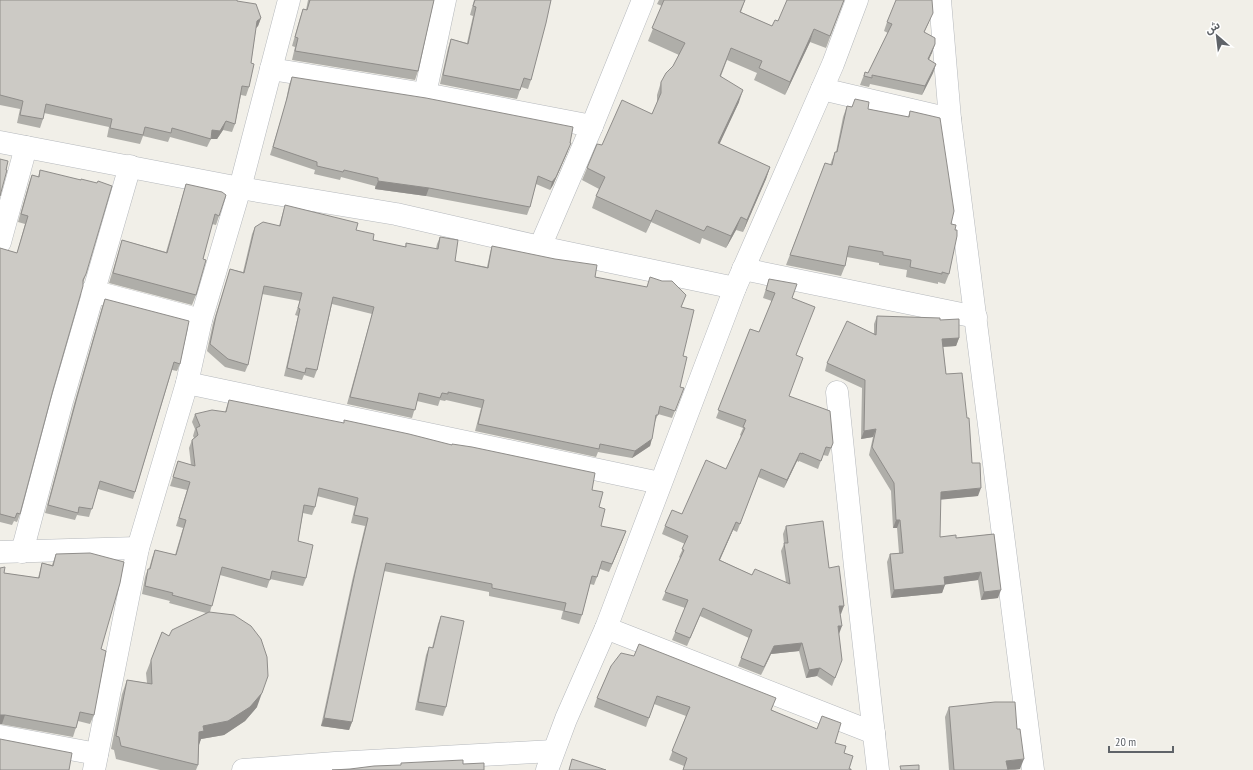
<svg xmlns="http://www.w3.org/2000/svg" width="1253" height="770" font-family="'PT Sans Narrow','Noto Sans Arabic',sans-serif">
<rect width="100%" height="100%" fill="#f1efe8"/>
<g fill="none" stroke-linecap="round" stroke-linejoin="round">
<g stroke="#b5b8bc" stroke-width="23">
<g id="minor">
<polyline points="940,0 950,119 1033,770"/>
<polyline points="271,69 425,94 592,126"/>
<polyline points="822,89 950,119"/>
<polyline points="425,94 445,0"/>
<polyline points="0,142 240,188 396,214 540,247 735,288"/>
<polyline points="0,242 26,147"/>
<polyline points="540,247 592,126 643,0"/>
<polyline points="743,269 976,317"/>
<polyline points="92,291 201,320"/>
<polyline points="187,383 660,483"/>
<polyline points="837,392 855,566 878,770"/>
<polyline points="0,552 138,548"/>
<polyline points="22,552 62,401 130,166"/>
<polyline points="606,628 874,733"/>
<polyline points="0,736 97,754"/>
<polyline points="94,770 138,548 187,383 201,320 240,188 289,0"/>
<polyline points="243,770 335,763 553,751"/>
<polyline points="547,770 566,719 606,628 735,288 833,64 857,0"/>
</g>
</g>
<use href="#minor" stroke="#fff" stroke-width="22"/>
</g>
<g fill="#afaea9">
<polygon points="0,0 237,1 261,18 258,26 256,28 251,63 249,87 246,96 241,95 235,124 232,132 223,130 217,139 211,139 207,147 170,137 168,142 143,136 140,144 107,137 109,127 44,113 43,119 40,128 17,123 20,109 0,105"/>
<polygon points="308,0 434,0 418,71 415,80 292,60 295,47 292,46 300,18 303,9 306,10"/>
<polygon points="474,0 551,0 531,80 528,89 521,87 517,99 440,84 448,48 451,39 467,43 473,16 470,15"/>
<polygon points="659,0 745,0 741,12 772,26 778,21 844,0 826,48 810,42 785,95 754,80 757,73 727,60 721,76 739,102 719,144 770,167 766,179 743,232 736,230 726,248 702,238 700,244 651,222 646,233 592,208 596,196 599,189 582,180 587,168 602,145 652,114 657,103 657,95 661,82 673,66 679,55 648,41 662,6 657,4"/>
<polygon points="887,22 929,22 924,33 935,44 929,60 936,64 933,73 922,95 870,84 869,87 860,85 865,72 868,73 888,33 884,31"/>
<polygon points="292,77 568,151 553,185 550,190 536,184 530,207 527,215 426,196 375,189 375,186 341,177 340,180 314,174 315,170 270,155 285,106 289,85"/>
<polygon points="847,106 868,109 908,117 910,111 951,224 949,274 945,284 938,282 938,284 906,277 907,270 879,265 879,263 847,257 845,266 841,276 786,265 825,163 830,165 835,152 836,152 843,117"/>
<polygon points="40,170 86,274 83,283 53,390 20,514 17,522 14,521 12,525 0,522 0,248 17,253 25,224 18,222 29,183 32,175 38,177"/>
<polygon points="186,184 219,216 216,225 212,224 203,259 196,295 192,305 109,283 119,250 122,240 166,252 183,194"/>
<polygon points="285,205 356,230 373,240 405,247 406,243 436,249 437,244 440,237 455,261 487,267 490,253 492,246 683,303 681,307 683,356 680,387 684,388 672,418 658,414 655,422 650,446 632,458 598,452 596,457 475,431 481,408 446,400 445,401 440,400 438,406 417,401 412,418 347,404 372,314 332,304 317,370 314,378 304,375 302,380 284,376 298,316 295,315 300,301 262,294 248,365 245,372 225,367 207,351 213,323 230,269 243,272 252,234 255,227 279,226"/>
<polygon points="769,279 792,298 796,355 789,396 833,443 828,456 823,455 818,469 799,461 799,462 797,461 784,488 758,477 737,532 733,530 720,560 752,575 786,582 781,551 784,544 783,534 786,526 829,568 841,614 840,614 839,633 839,668 832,686 817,676 806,678 799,651 771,654 761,675 738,666 749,638 700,616 687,646 672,640 685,608 662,600 680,558 679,557 685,544 662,534 665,526 682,514 726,469 741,436 740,435 743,428 716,418 750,329 759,332 772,301 763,298"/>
<polygon points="105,299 180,364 177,371 172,370 133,499 98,489 89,517 77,515 75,520 45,513 74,404 102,307"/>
<polygon points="877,316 940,320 959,338 956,346 943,347 946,374 972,463 978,496 940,499 940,537 956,538 994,534 998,598 981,600 978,580 945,584 942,593 891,598 887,562 890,554 899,553 897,528 893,528 891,491 869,455 873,437 861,439 862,388 825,371 827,363 874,333 874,324"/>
<polygon points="229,400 592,490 599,507 601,526 623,539 609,572 600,569 594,585 590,584 582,615 579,624 561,619 563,611 489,596 489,592 384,571 352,722 349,730 321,726 352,581 365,526 351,523 355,506 317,496 315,507 312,515 303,513 298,541 306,578 303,586 270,579 267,588 220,575 210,612 257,707 245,721 224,735 201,739 199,744 198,765 196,770 160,770 116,759 114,750 111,749 122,694 127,680 147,683 146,673 162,632 169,636 206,613 169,603 170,601 142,594 145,577 148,569 149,569 152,558 155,550 175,555 183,528 176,526 187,490 170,486 178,461 191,465 189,448 192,440 194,438 193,436 195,429 192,422 195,414 225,412"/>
<polygon points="56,554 101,649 94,715 90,724 78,721 73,737 0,724 0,568 4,573 38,578 42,563 52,565"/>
<polygon points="441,616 446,707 443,716 415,710 426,655 429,647 432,648 438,624"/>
<polygon points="611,666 772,710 835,743 844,753 849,769 851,770 683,770 684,766 669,760 686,716 654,704 646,727 594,707 597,698"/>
<polygon points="949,707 1017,729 1020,769 1015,770 949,770 945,717"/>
</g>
<g fill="#8f8d8a">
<polygon points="261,18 258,26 254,30 257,21"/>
<polygon points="814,29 810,42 785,95 790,82"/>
<polygon points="935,44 932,53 924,68 928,59"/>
<polygon points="936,64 933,73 922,95 925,86"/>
<polygon points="743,90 739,102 714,156 718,143"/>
<polygon points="226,121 223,130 217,139 211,139 212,130"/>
<polygon points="571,143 553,185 550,190 552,182"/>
<polygon points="770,167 766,179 743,232 747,220"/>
<polygon points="378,181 429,188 426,196 375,189"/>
<polygon points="656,210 651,222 646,233 651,221"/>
<polygon points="741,217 736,230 726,248 731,236"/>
<polygon points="959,338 956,346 939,347 942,339"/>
<polygon points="876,429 873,437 861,439 864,431"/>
<polygon points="652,439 650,446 632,458 635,451"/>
<polygon points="800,453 797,461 784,488 787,480"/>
<polygon points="981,488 978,496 938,500 941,492"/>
<polygon points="896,520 900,520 897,528 893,528"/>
<polygon points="736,522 733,530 716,568 719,560"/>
<polygon points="626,531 623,539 609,572 612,564"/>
<polygon points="981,572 978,580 942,585 944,577"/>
<polygon points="945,585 942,593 891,598 894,590"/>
<polygon points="1001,590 998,598 981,600 984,592"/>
<polygon points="839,606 844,606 841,614 836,614"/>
<polygon points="838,626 842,626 839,634"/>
<polygon points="802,643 799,651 771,654 761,675 774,646"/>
<polygon points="820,668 817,676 806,678 809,670"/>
<polygon points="262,693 257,707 245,721 224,735 201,739 199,745 199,732 203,726"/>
<polygon points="0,715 5,715 2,724 0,724"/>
<polygon points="324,718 352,722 349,730 321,726"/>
<polygon points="1024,759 1020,769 1003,770 1006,761"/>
</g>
<g fill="#cccac5" stroke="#8f8d8a">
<polygon points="0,0 237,0 237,1 256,4 261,18 257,21 251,63 254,64 249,87 242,86 235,124 226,121 220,131 212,130 211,139 172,128 171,133 145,127 143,135 110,128 112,119 46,104 43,119 20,115 23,101 0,95"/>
<polygon points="310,0 434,0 418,71 295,51 298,38 295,37 303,9 307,10"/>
<polygon points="475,0 551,0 546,23 531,80 524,78 520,90 443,75 451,39 468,44 476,7 473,6"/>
<polygon points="664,0 745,0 740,12 772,26 775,20 778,21 787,0 844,0 830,36 814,29 790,82 759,68 762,61 731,48 720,76 743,90 718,143 770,167 747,220 741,217 731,236 707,226 704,231 656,210 651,221 596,196 605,177 587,168 597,144 602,145 622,100 652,114 661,93 661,82 666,73 673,66 685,43 652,28"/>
<polygon points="896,0 932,0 933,13 924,32 935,38 935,44 928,59 936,64 925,86 872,75 872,78 864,76 865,72 868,73 892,24 887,22"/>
<polygon points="292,77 426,98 573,127 570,143 571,143 556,177 552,182 538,176 530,207 429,188 378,181 378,178 344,170 343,172 317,166 317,162 273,147 287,98"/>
<polygon points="855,99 869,102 868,109 909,117 910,111 940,118 954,211 951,224 956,225 955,230 957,230 957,236 949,274 942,272 942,274 910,267 911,260 883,255 883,252 849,246 845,266 790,255 825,163 832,165 835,152 837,152 847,106 852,107"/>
<polygon points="0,159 8,161 6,170 7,170 0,196"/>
<polygon points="40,170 81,180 81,179 97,183 98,181 112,186 86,274 83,280 83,286 53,390 20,514 17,513 15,518 0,514 0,248 17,253 28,216 21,214 32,175 39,177"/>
<polygon points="186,184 222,192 226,195 219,216 215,214 203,259 206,260 196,295 113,273 122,240 167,253"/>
<polygon points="285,205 358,223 356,230 374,234 373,240 406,247 406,243 438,249 440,237 458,240 455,261 488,268 492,246 555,259 597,265 595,277 647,287 650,277 662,281 672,281 686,295 681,307 694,310 683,356 687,357 680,387 684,388 675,411 660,406 658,415 656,415 652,439 635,451 600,444 599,449 478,424 484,400 448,392 448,394 442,393 440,398 419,393 415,410 350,397 374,307 333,297 317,370 306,368 305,373 287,368 300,309 298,308 302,293 264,286 248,365 228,359 210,344 216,316 230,269 244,273 255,227 263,222 280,226"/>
<polygon points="769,279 797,284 792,298 815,307 796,355 803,358 789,396 830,411 833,443 831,448 826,447 821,461 802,453 802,454 800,453 787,480 761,469 740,524 736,522 719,560 752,575 755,569 790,584 784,543 788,543 786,526 823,521 829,568 839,566 844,606 839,606 842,626 838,626 842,660 835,678 820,668 809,670 802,643 774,646 764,667 741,658 752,630 703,608 690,638 675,632 688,600 665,592 684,550 682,549 688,536 665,526 672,510 682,514 706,460 726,469 745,428 743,427 746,420 718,410 750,329 759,332 775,293 766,290"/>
<polygon points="105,299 189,321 180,364 174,362 135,492 100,481 92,509 79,507 78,513 48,505 77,397"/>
<polygon points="877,316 940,318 940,320 959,319 959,338 942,339 946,374 962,373 967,418 969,418 972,463 980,463 981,488 941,492 940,537 956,535 956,538 994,534 1001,590 984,592 981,572 944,577 945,585 894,590 890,554 903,553 900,520 896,520 894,483 872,447 876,429 864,431 865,380 827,363 847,321 876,335"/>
<polygon points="229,400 344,423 344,420 409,434 452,445 452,444 472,447 595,473 592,490 603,492 599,507 605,509 601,526 626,531 612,564 602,561 597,577 592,576 582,615 564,611 566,603 492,588 492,584 386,563 352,722 324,718 355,573 368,518 354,515 358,498 319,488 315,507 304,505 298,541 313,545 306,578 272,571 270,580 222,567 212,606 172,595 173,593 145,586 148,569 150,569 155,550 176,555 186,520 179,518 190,482 173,477 178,461 195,466 192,440 198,435 196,428 200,426 195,414 212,410 226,412"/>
<polygon points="90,553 124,562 120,583 101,649 106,651 94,715 80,712 76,728 5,715 0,715 0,568 5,567 4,573 39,578 42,563 53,566 56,554"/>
<polygon points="209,612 234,615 251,626 261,639 267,657 268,676 262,693 250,707 228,721 203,726 204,731 199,732 198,765 121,746 119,737 116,736 127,680 152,684 151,660 162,632 169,636 172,630"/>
<polygon points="441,616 464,621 446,707 418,702 429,647 433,648"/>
<polygon points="639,644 776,698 771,710 817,729 822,716 841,723 835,743 846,746 844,753 853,756 849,769 851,769 851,770 683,770 687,758 672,751 690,707 657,696 649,718 597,698 611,666 621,653 634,656"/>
<polygon points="995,702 1015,702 1017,729 1020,729 1024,759 1006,761 1008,770 954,770 949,707"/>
<polygon points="0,739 72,753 69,770 0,770"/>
<polygon points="572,759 600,768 606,770 569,770"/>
<polygon points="463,760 463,764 484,763 484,770 332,770 350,769 374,766 401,765 401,763"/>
<polygon points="919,765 919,770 901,770 900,766"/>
</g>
<g transform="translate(1217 36) rotate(332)" stroke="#ffffff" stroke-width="3" paint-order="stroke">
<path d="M0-3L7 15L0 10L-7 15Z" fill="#5f6368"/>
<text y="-6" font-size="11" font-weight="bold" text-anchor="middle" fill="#5f6368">ش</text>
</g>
<path d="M1109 746v6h64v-6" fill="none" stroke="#5f6368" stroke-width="2"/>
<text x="1115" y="746" font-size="12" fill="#5f6368" stroke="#ffffff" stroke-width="3" paint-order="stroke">20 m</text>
</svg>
